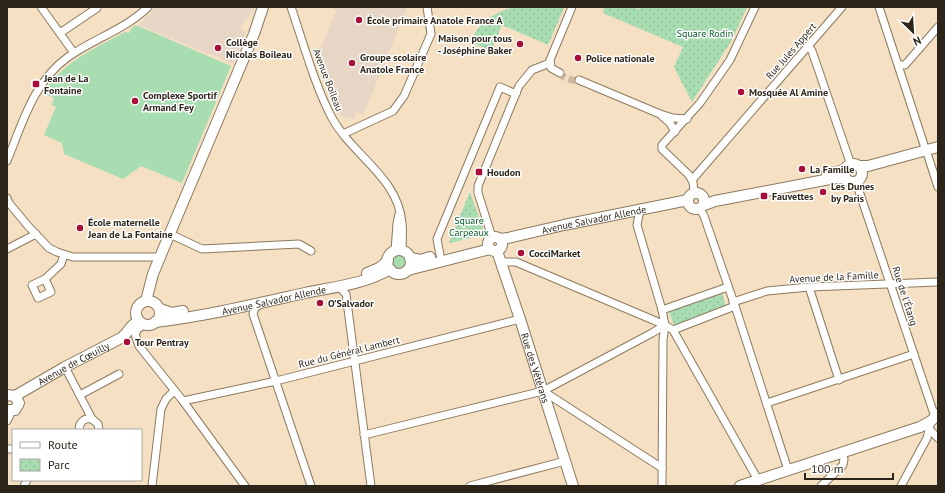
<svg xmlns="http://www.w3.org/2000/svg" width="945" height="493" font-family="'PT Sans',sans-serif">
<defs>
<pattern id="park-dots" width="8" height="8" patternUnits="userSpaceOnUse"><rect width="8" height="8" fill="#a8dcb1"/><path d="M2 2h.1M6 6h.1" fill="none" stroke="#91bd98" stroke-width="1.8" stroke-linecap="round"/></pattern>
</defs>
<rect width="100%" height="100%" fill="#f5e0c3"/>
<g fill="#e7d6c5">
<polygon points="156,7 257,7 240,27 246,33 233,64 139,25"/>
<polygon points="329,7 407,7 403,16 404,16 363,115 356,112 353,119 343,116 338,111 333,101 325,80 329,78 327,72 323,74 319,63 320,58 317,57 337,10"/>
</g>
<g fill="#a8dcb1">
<path d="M136,25L231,66L182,183L141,166L123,179L64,154L62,143L44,135L56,107L52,105L54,98L43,93C63,62 94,49 125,32L129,33L132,28Z"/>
<circle cx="399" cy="261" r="7"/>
</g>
<g fill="url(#park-dots)">
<path d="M514,7H561L564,8L548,45L502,25L491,51L471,42C479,21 493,14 514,7Z"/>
<polygon points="602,7 634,7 639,9 645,7 747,7 732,40 692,102 674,67 683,47 603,13 604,8"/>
<polygon points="470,192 485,234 451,243 449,242"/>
<polygon points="722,292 726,308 675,327 668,310"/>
</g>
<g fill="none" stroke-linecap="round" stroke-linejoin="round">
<path stroke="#cdbba1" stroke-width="7" stroke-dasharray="7 3.5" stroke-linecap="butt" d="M560,73C564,79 572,81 579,80"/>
<g stroke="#8c795e" stroke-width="9">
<g id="street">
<polyline points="41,7 74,53"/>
<path d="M291,7C303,42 315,86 332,118C353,156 398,177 402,223C403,232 402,241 402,250"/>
<polyline points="879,7 926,151"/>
<polyline points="60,33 97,8"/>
<polyline points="808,46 812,51 851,165"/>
<polyline points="899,65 905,65 938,27"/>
<polyline points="560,73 551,68 550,60 572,7"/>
<polyline points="579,80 660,114 673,118 687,119"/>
<polyline points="662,116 670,123 675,132"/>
<polyline points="343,134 393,111 404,96 431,34 427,7"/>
<polyline points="928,156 938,187"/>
<path d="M7,161C22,124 34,81 68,57C93,39 126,29 148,7"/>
<polyline points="692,180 842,7"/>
<polyline points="856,182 935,417"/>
<polyline points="694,193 693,182 689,175 664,151 662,149 662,145 700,103 730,60 755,7"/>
<polyline points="7,198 9,203 28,226 49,248 57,252 73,257 160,257"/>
<polyline points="700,209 704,216 735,306 788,470"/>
<polyline points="639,215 637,225 662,310 665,325 673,330 758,480"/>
<polyline points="170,234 202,249 299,244 311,251"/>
<polyline points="492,237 478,193 478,186 519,86 532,70 550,63"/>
<polyline points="7,249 36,234"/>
<polyline points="395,251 397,223 399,214"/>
<polyline points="440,255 437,239 500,87 516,94"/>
<polyline points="501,262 516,262 665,325"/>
<polygon points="45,279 51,292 38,298 32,285"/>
<polyline points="45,279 61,264 64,255"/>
<polyline points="338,286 346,294 371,486"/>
<polyline points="809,287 839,380"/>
<polyline points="733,302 767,291 809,287 938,282"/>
<polyline points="262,303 255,308 253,314 311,486"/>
<polyline points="662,310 728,287"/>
<polyline points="145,324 138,329 135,334 139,346 183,401 245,486"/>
<polyline points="673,330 735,306"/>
<polyline points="65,367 92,419 98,424 99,430"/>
<polyline points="543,391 662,468"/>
<polyline points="80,395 119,374"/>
<polyline points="183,401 276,381 520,319"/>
<polyline points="767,403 914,354"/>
<polyline points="7,421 12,411"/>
<polyline points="929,429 938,438"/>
<path d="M79,430C79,422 84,418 92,419"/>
<polyline points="364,435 543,391 652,333 665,325"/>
<polyline points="7,449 13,449"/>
<polyline points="24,486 27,480"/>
<polyline points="152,486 161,409 166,399 174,391"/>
<polyline points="470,486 565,461"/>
<polyline points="662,486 663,340 665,325"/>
<polyline points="821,486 843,465 844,459 842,453"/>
<polyline points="901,486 927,438 931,421"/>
</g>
</g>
<g stroke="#8c795e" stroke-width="12">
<g id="secondary">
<circle cx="853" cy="173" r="9"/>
<polyline points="859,166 868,166 938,147"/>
<polyline points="827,174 845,170"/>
<circle cx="696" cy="201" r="8"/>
<polyline points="704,205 715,201 830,179 838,178 846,179"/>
<circle cx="495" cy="244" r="7"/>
<path id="s1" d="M500,239L508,238L564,225L688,200"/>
<circle cx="399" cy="262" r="12"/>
<path id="s2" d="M497,251L520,319L573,486"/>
<polyline points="410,258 421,260 430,257"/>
<polyline points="408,270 490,249"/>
<polyline points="367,273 379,268 388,261"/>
<circle cx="148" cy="313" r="12"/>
<polyline points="146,301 153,274 160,257 254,34 263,7"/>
<polyline points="160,309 172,313 183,311"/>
<path id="s3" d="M155,322C206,316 256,304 305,293C333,287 366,284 390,269"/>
<polyline points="7,395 15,396 19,403 15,410 7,410"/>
<path id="s4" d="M15,396L65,367L121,338C130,332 128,326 139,321"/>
<polyline points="740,486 920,427 931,421 938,414"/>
</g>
</g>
<use href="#street" stroke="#fff" stroke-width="7"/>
<use href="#secondary" stroke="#fff" stroke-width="10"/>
</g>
<g fill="#a60d37" stroke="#fff" stroke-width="1.5">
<circle cx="359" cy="20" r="4"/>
<circle cx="520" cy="44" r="4"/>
<circle cx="218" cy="48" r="4"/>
<circle cx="578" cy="58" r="4"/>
<circle cx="352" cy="63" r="4"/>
<rect x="32" y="80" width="8" height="8" rx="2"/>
<circle cx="741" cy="92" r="4"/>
<circle cx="135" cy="101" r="4"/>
<circle cx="802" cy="169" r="4"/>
<rect x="475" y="168" width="8" height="8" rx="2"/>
<circle cx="823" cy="192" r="4"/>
<rect x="760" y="192" width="8" height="8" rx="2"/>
<circle cx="80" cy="228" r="4"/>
<circle cx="521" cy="253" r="4"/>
<circle cx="320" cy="303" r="4"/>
<circle cx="127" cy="342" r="4"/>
</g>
<g text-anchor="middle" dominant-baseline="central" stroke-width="3" stroke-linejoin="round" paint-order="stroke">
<g font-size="10" font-weight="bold" fill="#2d251a" stroke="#fff" text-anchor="start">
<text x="367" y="20">École primaire Anatole France A</text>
<text x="512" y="38" text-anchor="end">Maison pour tous<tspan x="512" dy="12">- Joséphine Baker</tspan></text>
<text x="226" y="42">Collège<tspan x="226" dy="12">Nicolas Boileau</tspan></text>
<text x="360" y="57">Groupe scolaire<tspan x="360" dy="12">Anatole France</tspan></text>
<text x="586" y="58">Police nationale</text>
<text x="44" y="78">Jean de La<tspan x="44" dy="12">Fontaine</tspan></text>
<text x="749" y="92">Mosquée Al Amine</text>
<text x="143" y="95">Complexe Sportif<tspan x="143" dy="12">Armand Fey</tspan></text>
<text x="810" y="169">La Famille</text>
<text x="487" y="172">Houdon</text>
<text x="831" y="186">Les Dunes<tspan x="831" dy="12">by Paris</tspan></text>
<text x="772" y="196">Fauvettes</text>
<text x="88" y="222">École maternelle<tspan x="88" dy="12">Jean de La Fontaine</tspan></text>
<text x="529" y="253">CocciMarket</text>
<text x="328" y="303">O’Salvador</text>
<text x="135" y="342">Tour Pentray</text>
</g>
<g font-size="10" fill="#035825" stroke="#fff">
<text x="705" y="33">Square Rodin</text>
<text x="469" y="220">Square<tspan x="469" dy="12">Carpeaux</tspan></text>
</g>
<g font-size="10" fill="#2d251a" stroke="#fff">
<text transform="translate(791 51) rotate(-49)">Rue Jules Appert</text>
<text transform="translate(328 80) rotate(69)">Avenue Boileau</text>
<text stroke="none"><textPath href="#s1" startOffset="96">Avenue Salvador Allende</textPath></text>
<text transform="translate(834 277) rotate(-3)">Avenue de la Famille</text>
<text transform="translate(905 296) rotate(72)">Rue de l'Étang</text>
<text stroke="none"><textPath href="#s3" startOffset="121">Avenue Salvador Allende</textPath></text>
<text transform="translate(349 352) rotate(-14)">Rue du Général Lambert</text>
<text stroke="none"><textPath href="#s4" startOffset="67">Avenue de Cœuilly</textPath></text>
<text stroke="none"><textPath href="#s2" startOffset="123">Rue des Vétérans</textPath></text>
</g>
</g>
<rect width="945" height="493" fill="none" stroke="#2d251a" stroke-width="16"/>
<rect x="12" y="429" width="130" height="52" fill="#ffffff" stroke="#aba8a3"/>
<rect x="20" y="442" width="20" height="6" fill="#ffffff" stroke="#aba8a3"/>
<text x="48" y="449" font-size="12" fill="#2d251a">Route</text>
<rect x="20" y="459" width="20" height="12" fill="url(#park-dots)" stroke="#aba8a3"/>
<text x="48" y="469" font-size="12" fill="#2d251a">Parc</text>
<g transform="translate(913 32) rotate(155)" stroke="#ffffff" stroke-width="3" paint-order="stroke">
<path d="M0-3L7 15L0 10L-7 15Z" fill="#2d251a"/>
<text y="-6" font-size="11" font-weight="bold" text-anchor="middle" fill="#2d251a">N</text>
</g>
<path d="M805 473v6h88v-6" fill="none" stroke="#2d251a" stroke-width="2"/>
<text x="811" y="473" font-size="12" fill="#2d251a" stroke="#ffffff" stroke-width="3" paint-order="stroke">100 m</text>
</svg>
